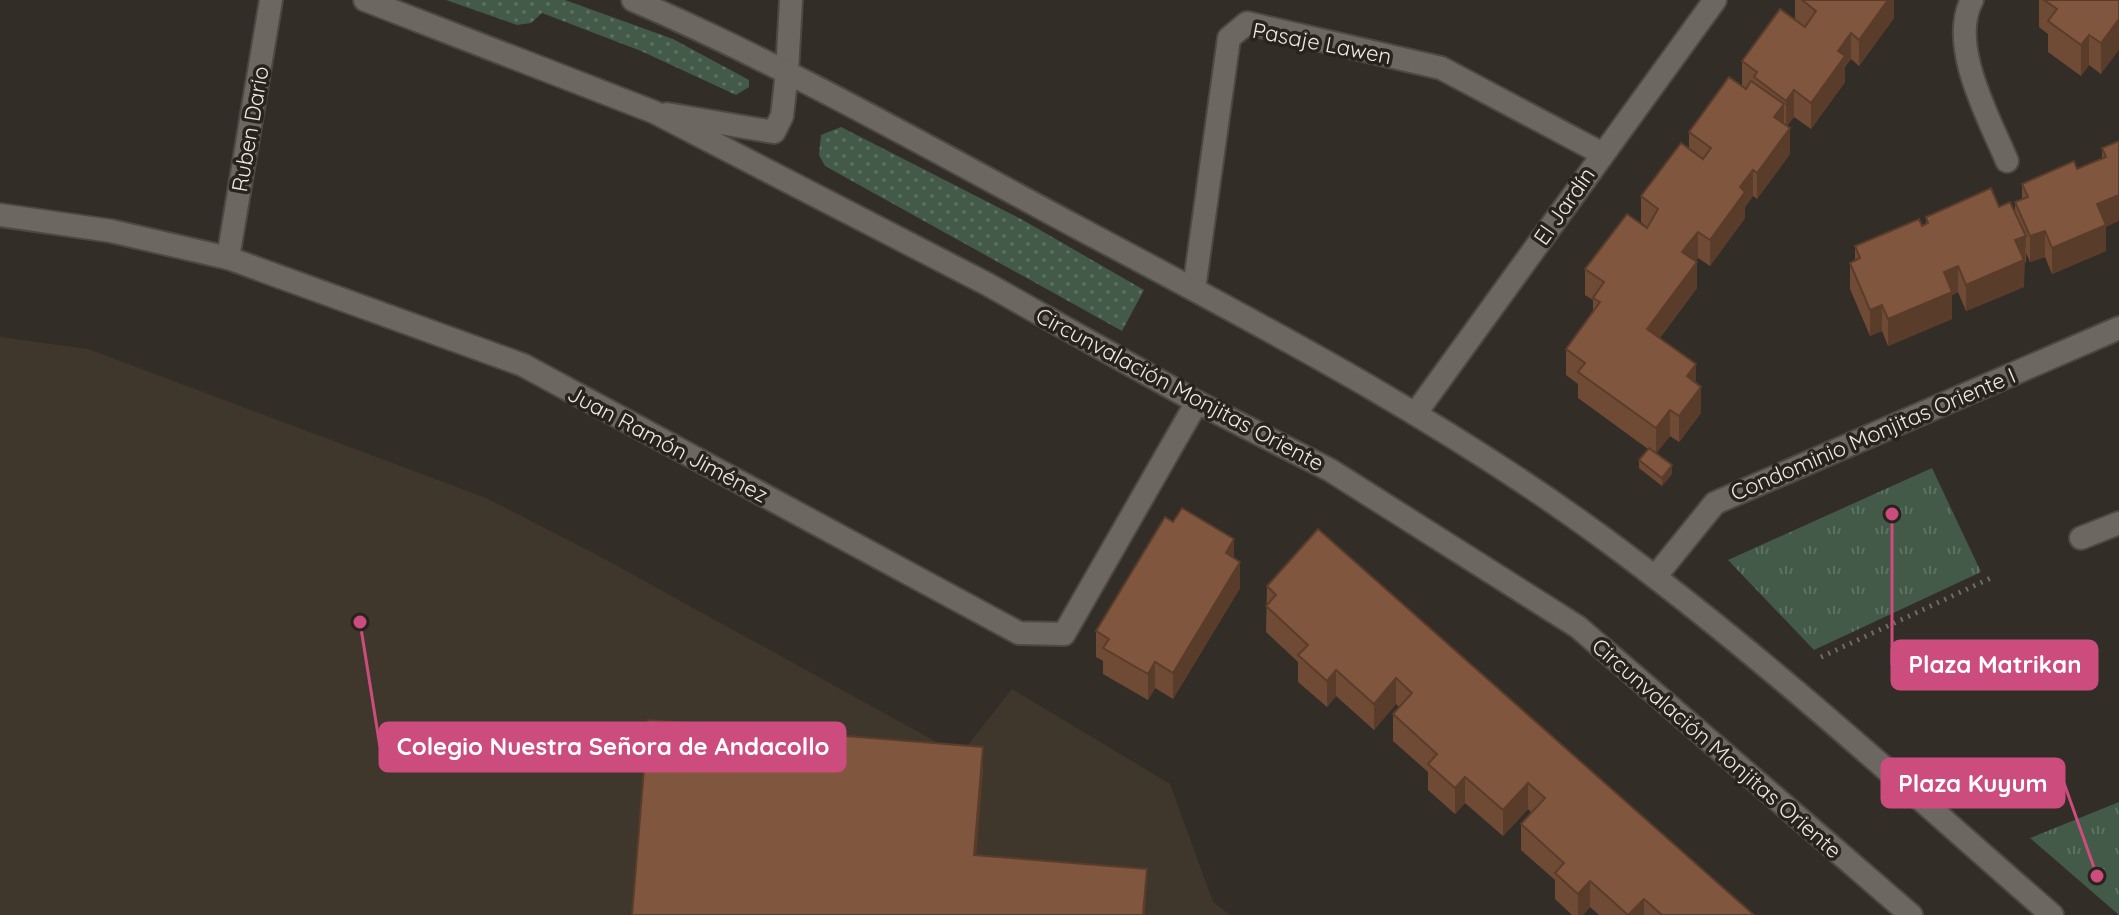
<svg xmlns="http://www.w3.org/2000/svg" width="2119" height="915" font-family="Quicksand,sans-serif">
<defs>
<pattern id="grass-dots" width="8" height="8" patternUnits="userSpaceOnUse" patternTransform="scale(2)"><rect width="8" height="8" fill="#425a47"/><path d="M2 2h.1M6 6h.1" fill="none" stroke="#5d7261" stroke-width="1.8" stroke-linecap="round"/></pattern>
<pattern id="park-tufts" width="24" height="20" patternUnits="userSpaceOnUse" patternTransform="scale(2)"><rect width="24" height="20" fill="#425a47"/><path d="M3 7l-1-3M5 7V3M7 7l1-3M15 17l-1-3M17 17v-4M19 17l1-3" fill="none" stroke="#5d7261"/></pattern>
</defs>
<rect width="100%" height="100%" fill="#322d27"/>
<polygon fill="#40372c" points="0,337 88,349 486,498 599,556 960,755 1012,689 1170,784 1213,902 1230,915 0,915"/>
<g fill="url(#grass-dots)">
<polygon points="446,0 565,0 673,39 749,80 749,87 736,95 641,51 542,13 531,23 517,25"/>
<polygon points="841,127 1021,219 1144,290 1122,331 825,166 819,155 821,135"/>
</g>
<g fill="url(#park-tufts)">
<polygon points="1932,468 1981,572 1814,650 1728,560"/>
<polygon points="2119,802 2119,915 2030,838"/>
</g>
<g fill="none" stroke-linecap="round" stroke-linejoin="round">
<g stroke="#4c4843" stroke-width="26">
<g id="minor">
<path d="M1972,0C1948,45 1989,118 2007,161"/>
<polyline points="787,72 791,0"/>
<polyline points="0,215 111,231 228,258 523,365 1019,633 1064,634 1197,402"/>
<polyline points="228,258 271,0"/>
<polyline points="1194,289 1229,38 1247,23 1441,68 1601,153"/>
<polyline points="1415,414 1715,0"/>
<polyline points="2081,538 2119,523"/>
<polyline points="1655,577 1715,503 2119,328"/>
</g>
</g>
<g stroke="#4c4843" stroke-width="26">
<g id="tertiary">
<polyline points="365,0 654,112 987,284 1197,402 1330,470 1578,627 1911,915"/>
<path d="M633,0C784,65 928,147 1073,225C1261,325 1452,424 1622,552C1772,664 1911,792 2052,915"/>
<polyline points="667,114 774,132 782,116 787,72"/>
</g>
</g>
<polyline stroke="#716c67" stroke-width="5" stroke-dasharray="2 6" stroke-linecap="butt" points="1821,657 1991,578"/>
<use href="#minor" stroke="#6c6760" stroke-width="22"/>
<use href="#tertiary" stroke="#6c6760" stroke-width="22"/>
</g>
<g fill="#6f4a35">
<polygon points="1795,0 1894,0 1894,18 1859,66 1851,59 1845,67 1845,82 1811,129 1794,117 1787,126 1790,154 1757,199 1753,196 1745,207 1745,218 1710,266 1698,258 1695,261 1697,288 1660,338 1696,383 1701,413 1679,442 1670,436 1656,453 1672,474 1662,486 1639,468 1639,460 1648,449 1578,398 1578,384 1566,375 1566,349 1593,312 1593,300 1585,295 1585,269 1647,228 1647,227 1641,222 1641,196 1689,149 1689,132 1742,86 1742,61 1795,20"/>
<polygon points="2039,0 2119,0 2101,74 2089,65 2081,76 2048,52 2048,34 2039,27"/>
<polygon points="2119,141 2106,227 2106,251 2052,274 2045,257 2030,262 2026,253 2026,262 2024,262 2024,287 1966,311 1958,292 1952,295 1952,319 1888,346 1882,331 1870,336 1850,289 1850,263 1855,261 1855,246 1922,226 1926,224 1926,217 1999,207 2015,212 2015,202 2022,200 2022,184 2077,169 2102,159 2102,148"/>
<polygon points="1234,558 1240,588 1173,699 1155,688 1148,700 1103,674 1103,661 1096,657 1096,631"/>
<polygon points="1267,586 1754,915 1599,915 1590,907 1583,915 1572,915 1555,899 1555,880 1521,850 1521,824 1532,813 1528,809 1503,836 1465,803 1455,814 1428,790 1428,772 1393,741 1393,714 1399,707 1396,704 1374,730 1336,696 1327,707 1298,682 1298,662 1266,632"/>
</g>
<g fill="#5a3c2b">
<polygon points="1888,0 1894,0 1894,18 1859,66 1859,40"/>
<polygon points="2119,19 2119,50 2101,74 2101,43"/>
<polygon points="1851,33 1851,59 1845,67 1845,82 1811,129 1811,103 1838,51"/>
<polygon points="2089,35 2089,65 2081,76 2081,45"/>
<polygon points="1794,90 1794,117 1786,127 1786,101"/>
<polygon points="1784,104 1784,130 1774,117"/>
<polygon points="1790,128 1790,154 1757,199 1757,173"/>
<polygon points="1753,170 1753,196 1745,207 1745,218 1710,266 1710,240 1740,187"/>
<polygon points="2119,195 2119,221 2106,227 2106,251 2052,274 2052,248 2097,204"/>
<polygon points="2045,231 2045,257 2030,262 2030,236"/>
<polygon points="1698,232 1698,258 1688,270 1682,252"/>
<polygon points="2026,236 2024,287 1966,311 1966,285 2015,240"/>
<polygon points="1697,262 1697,288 1647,355 1647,329"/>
<polygon points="1958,266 1958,292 1952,295 1952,319 1888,346 1888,319 1944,272"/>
<polygon points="1882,305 1882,331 1870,336 1870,310"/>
<polygon points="1696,364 1696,390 1687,376"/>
<polygon points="1701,387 1701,413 1679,442 1679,416"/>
<polygon points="1670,410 1670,436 1656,454 1656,428"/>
<polygon points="1672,465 1672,474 1662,486 1662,478"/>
<polygon points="1234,539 1234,565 1226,553"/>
<polygon points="1240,562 1240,588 1173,699 1173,673"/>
<polygon points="1155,662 1155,688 1148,700 1148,674"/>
<polygon points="1336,670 1336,696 1327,707 1327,681"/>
<polygon points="1396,678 1396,704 1374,730 1374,704"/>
<polygon points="983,747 983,773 974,881 974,855"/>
<polygon points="1465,777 1465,803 1455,814 1455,788"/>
<polygon points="1528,783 1528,809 1503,836 1503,810"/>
<polygon points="1147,869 1145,915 1143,915"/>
<polygon points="1590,881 1590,907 1583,915 1578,915 1578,894"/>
<polygon points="1644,899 1644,915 1629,915"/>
</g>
<g fill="#81563e" stroke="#5a3c2b" stroke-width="2">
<polygon points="1802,0 1888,0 1859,40 1851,33 1838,51 1845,56 1811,103 1794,90 1786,101 1754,77 1757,72 1742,61 1780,9 1805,27 1816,11"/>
<polygon points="2044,0 2119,0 2119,19 2101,43 2089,35 2081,45 2048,21 2057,9"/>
<polygon points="1729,77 1746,89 1751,81 1784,104 1774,117 1790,128 1757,173 1753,170 1740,187 1745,192 1710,240 1698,232 1688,244 1682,252 1697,262 1647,329 1696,364 1687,376 1701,387 1679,416 1670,410 1656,428 1578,372 1585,363 1566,349 1600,302 1593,298 1604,282 1585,269 1627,214 1647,228 1658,209 1641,196 1681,143 1703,159 1711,148 1689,132"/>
<polygon points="2119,141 2119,195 2097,204 2106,225 2052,248 2045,231 2030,236 2015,202 2028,197 2022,184 2074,161 2077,169 2106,157 2102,148"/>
<polygon points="1991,188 1999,207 2010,202 2026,236 2015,240 2024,260 1966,285 1958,266 1944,272 1952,292 1888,319 1882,305 1870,310 1850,263 1860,258 1855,246 1919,219 1922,226 1928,223 1926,217"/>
<polygon points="1649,448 1672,465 1662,478 1639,460"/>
<polygon points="1182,508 1234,539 1226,553 1240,562 1173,673 1155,662 1148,674 1103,648 1109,639 1096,631 1165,517 1173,522"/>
<polygon points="1318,529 1754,915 1662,915 1644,899 1628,915 1590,881 1578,894 1555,873 1564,863 1521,824 1545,798 1528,783 1503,810 1465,777 1455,788 1428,764 1437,754 1393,714 1412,693 1396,678 1374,704 1336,670 1327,681 1298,655 1308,645 1266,606 1276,595 1267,586"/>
<polygon points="648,720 983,747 974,855 1147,869 1143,915 632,915"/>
</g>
<g text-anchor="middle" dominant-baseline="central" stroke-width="7" stroke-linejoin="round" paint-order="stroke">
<g font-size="22" fill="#ece9e5" stroke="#28231d">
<text transform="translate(1322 43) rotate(11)">Pasaje Lawen</text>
<text transform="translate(250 129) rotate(-80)">Ruben Dario</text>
<text transform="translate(1564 206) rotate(-55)">El Jardín</text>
<text transform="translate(1180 389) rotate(28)">Circunvalación Monjitas Oriente</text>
<text transform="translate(1873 434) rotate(-23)">Condominio Monjitas Oriente I</text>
<text transform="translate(668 444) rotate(28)">Juan Ramón Jiménez</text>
<text transform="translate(1717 748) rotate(41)">Circunvalación Monjitas Oriente</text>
</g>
</g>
<path fill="none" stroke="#cc4c7e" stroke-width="3" d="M1892 514L1892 665M360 622L380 747M2097 876L2064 783"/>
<g fill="#cc4c7e" stroke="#28231d" stroke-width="3">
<circle cx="1892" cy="514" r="8"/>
<circle cx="360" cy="622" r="8"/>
<circle cx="2097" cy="876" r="8"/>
</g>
<g fill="#cc4c7e" stroke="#cc4c7e" stroke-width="3">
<rect x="1892" y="641" width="205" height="48" rx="8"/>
<rect x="380" y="723" width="465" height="48" rx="8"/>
<rect x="1882" y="759" width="182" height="48" rx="8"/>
</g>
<g font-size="24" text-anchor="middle" font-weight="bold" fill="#fff">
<text x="1995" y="673">Plaza Matrikan</text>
<text x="613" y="755">Colegio Nuestra Señora de Andacollo</text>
<text x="1973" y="792">Plaza Kuyum</text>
</g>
</svg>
